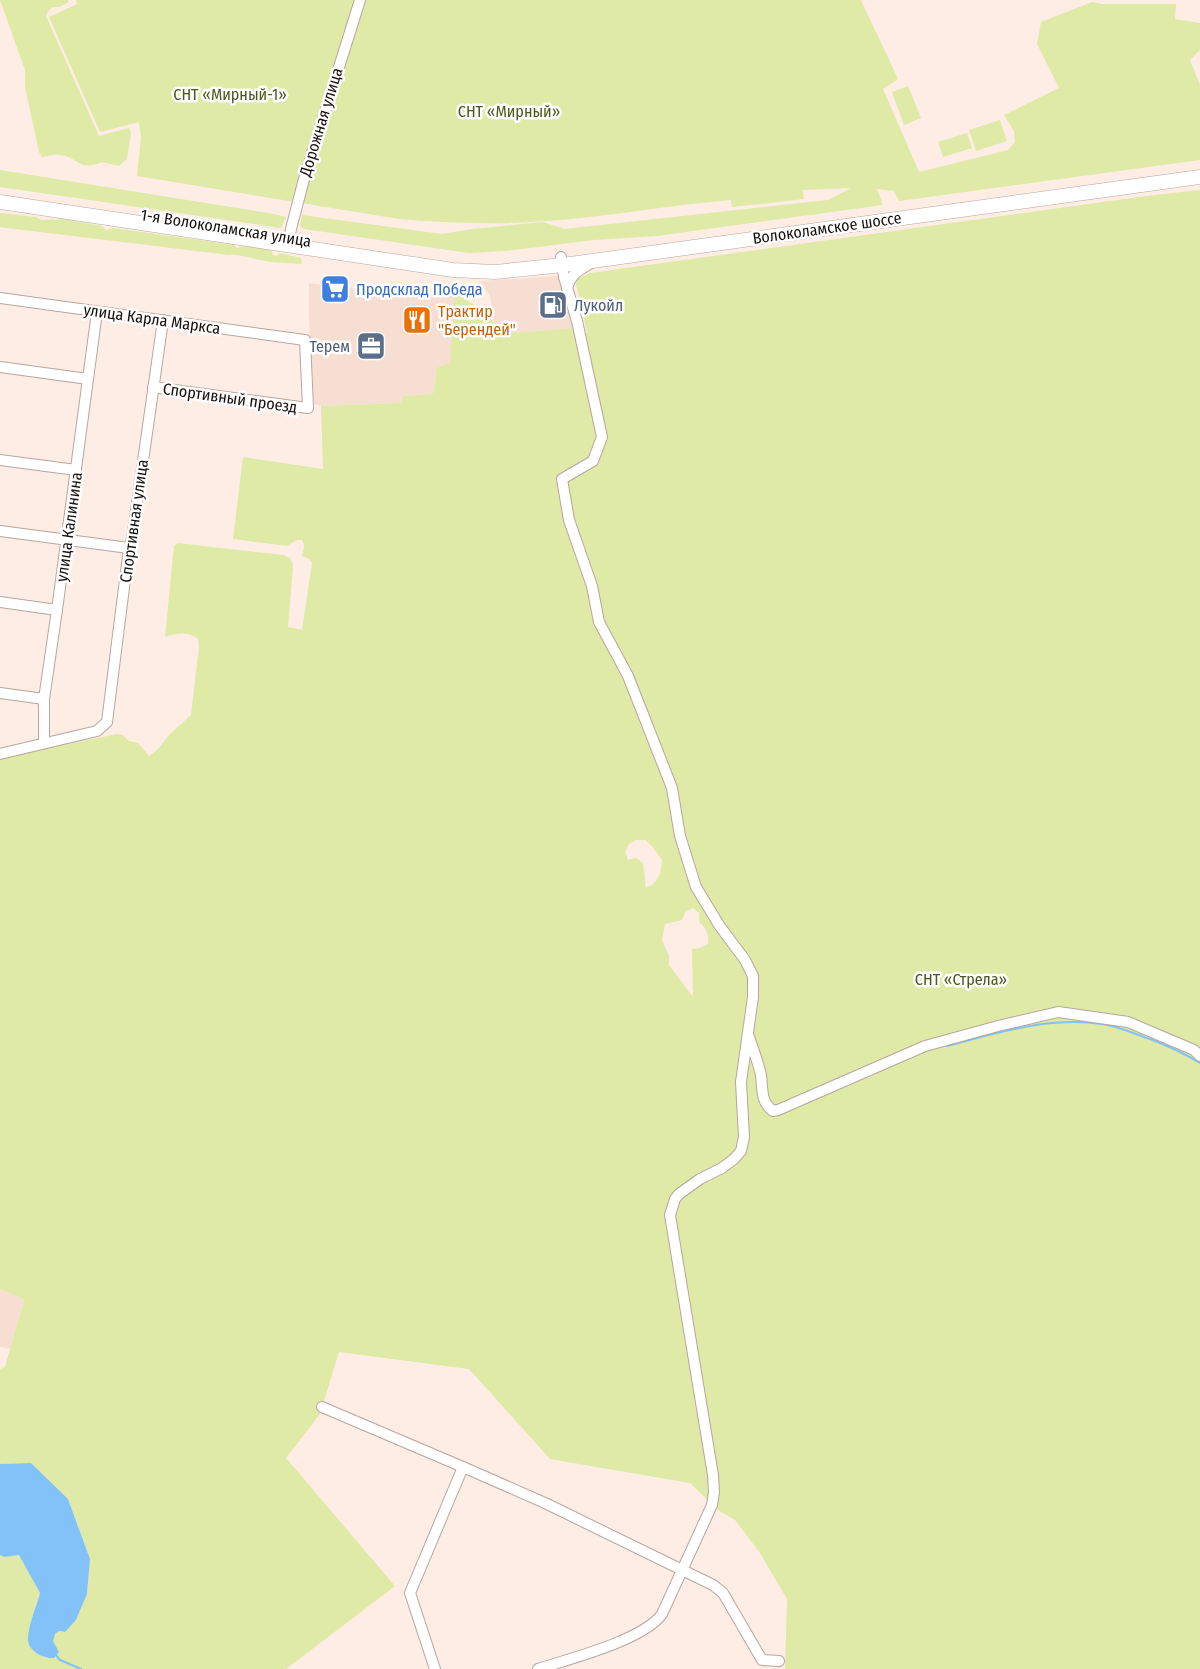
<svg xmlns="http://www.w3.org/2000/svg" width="1200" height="1669" font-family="'Fira Sans Condensed',sans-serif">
<rect width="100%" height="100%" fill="#feede4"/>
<g fill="#f6dfd2">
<polygon points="560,276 574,328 510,333 494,323 490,296 479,281"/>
<polygon points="309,283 365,290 398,291 454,297 450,364 437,367 433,394 403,396 401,403 321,406 314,404 309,318"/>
<polygon points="0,1289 24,1298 10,1349 0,1347"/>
</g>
<g fill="#deeaa6" fill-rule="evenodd">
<path d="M0,0H68L69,2L59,7H53L48,11L46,16L99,136L129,128L131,133L127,159L119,166L102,162C81,172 78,158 61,155C55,154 48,156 42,157L39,152L25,87V70Z"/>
<path d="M76,0H861L898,79L883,89L919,172L1008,150L1015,142L1014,131L1004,115L1059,88L1037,44L1041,22L1092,2L1102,4H1176L1175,19L1200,23V50L1190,60L1200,85V160L899,201L894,191L877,189L883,205L657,236L594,240L505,251L469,253L304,229L300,226L302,215L442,234L472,229L543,222L565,229L828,200L851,188L803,190L804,199L732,207L731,200C669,205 607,217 545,221C496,225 447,223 399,219L137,176L141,137L139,122L100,132L49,17L77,4Z"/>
<polygon points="908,86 921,118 904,125 892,92"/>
<polygon points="1000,120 1007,141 976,151 969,130"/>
<polygon points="967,133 972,148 943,157 938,142"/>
<polygon points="0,170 274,214 286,217 281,228 0,187"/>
<path d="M1200,190V1669H785L787,1599L760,1553L735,1520L718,1510L690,1483L550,1459L469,1369L339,1352L320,1414L286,1458L395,1586L286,1669H0V1555L4,1557L19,1554L40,1593C36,1607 22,1639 34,1651C37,1654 43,1656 47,1659L55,1634L59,1631L65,1632L76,1620L87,1594L90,1559L68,1499L31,1463L0,1464V1369L5,1367L24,1299L0,1289V758L117,734L123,735L129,741L138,743L149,756L157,750L169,735L191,715L199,647L198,639C188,631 177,633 165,637L174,546L178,543L283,555L290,558L293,565L288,627L302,630L312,563L309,559L302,556C303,550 306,546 302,540H297L287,546L233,539L243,457L323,469L321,406L401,403L403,396L433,394L437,367L450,363L454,297L440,296L441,285L458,287L468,301L488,313L494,323H502L510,333L574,328L587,333L575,280L590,273L1154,195ZM636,840H645L652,846L662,860C661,874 659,882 646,888L643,863L636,858L628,860L625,852L629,844ZM693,908L699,913V922C707,929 709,934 708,944L700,948L692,949L693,997L669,965V956L662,940L665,924L682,920L685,912Z"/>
<path d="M0,213L36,217L42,220L64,219L102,226L106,230L113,228L234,245L237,248L246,245L271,250L273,255L276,256L280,253L301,258L302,264C292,263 282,263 272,262C258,261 241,253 229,255L7,228L0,227Z"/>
</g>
<path fill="#83c1f9" d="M31,1463L68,1499L90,1559L87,1594L76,1620L65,1632L59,1631L55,1634L53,1641L59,1652L54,1658C44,1659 30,1652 28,1641C27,1628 37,1605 40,1593L19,1555L4,1557L0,1555V1464Z"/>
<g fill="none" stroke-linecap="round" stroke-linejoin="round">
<g stroke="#83c1f9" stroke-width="2">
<path d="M947,1046C998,1033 1049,1016 1102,1024C1118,1026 1135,1034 1150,1039C1168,1046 1184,1053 1200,1063"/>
<polyline points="55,1654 60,1660 81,1669"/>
</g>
<g stroke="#b6a69e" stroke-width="12">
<g id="minor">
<polyline points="288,245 291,229 304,179 360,0"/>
<path d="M567,288C571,274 579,270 591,263"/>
<polyline points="0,298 305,340 308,408 153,387"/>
<polyline points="0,367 88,379"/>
<polyline points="0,460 76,470"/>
<polyline points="0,531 129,548"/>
<polyline points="0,602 57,610"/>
<polyline points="0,693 44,699"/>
<polyline points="44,743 44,699 57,610 97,312"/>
<polyline points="0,754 97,731 107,722 129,548 132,539 163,320"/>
<path d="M749,1037C753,1049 758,1062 761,1075C763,1089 760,1101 773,1111L778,1110L925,1046L998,1026L1058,1012L1128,1022L1194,1050L1200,1056"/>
<polyline points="322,1407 463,1467 410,1593 435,1669"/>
<polyline points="463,1467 545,1503 713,1585 723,1593 762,1660 779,1661"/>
<path d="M538,1669C569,1659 644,1640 662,1614L712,1505L714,1492L713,1475L670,1215L675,1199L679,1194L700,1179L722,1168L734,1159L741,1151L744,1137L741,1082L753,997V976L745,960L719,925L696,887L680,836L672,788L628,676L599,622L592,586L569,520L562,479L593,461L602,437L577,321L564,277L561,257"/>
</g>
</g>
<g stroke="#b6a69e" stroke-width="15">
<polyline id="major" points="0,202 453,270 495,272 563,265 1200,177"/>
</g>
<use href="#minor" stroke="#fff" stroke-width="10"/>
<use href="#major" stroke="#fff" stroke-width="14"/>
</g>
<defs>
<g id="supermarket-square" transform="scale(1.5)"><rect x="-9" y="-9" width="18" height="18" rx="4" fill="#3f7fe0" stroke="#fefefe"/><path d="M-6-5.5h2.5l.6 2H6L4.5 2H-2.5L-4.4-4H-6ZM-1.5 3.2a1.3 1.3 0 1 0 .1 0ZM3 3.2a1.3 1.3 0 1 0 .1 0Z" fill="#fff"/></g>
<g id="fuel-square" transform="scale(1.5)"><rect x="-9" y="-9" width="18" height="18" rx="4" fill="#5c6f8a" stroke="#fefefe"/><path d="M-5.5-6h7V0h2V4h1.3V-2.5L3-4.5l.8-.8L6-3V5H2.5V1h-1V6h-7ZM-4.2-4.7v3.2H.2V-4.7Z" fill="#fff"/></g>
<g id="restaurant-square" transform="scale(1.5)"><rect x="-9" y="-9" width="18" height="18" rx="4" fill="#e8710a" stroke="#fefefe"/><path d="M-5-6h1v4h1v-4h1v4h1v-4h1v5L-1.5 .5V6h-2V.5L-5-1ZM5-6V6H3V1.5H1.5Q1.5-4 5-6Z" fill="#fff"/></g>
<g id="office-square" transform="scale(1.5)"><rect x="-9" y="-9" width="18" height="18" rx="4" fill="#5c6f8a" stroke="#fefefe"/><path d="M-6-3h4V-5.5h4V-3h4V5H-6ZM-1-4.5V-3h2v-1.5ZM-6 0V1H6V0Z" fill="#fff"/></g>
</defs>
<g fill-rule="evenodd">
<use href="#supermarket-square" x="335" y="289"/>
<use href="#fuel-square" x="553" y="305"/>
<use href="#restaurant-square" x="417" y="320"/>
<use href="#office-square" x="371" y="346"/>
</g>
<g text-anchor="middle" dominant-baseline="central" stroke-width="5" stroke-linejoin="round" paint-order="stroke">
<g font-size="16" fill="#4f571e" stroke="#fefefe">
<text x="230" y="94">СНТ «Мирный-1»</text>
<text x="509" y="111">СНТ «Мирный»</text>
<text x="961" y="979">СНТ «Стрела»</text>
</g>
<g font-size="16" fill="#16100d" stroke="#fefefe">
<text transform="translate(321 122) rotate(-73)">Дорожная улица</text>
<text transform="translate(226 228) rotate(9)">1-я Волоколамская улица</text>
<text transform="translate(827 228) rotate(-8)">Волоколамское шоссе</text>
<text transform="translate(152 319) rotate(8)">улица Карла Маркса</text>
<text transform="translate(230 398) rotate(8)">Спортивный проезд</text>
<text transform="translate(134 521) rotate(-82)">Спортивная улица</text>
<text transform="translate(69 527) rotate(-82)">улица Калинина</text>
</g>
<g font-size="16" fill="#366cbe" stroke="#fefefe" text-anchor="start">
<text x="356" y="289">Продсклад Победа</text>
</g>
<g font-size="16" fill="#4e5e75" stroke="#fefefe" text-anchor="start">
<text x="574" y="305">Лукойл</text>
<text x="350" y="346" text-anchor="end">Терем</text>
</g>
<g font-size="16" fill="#c56008" stroke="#fefefe" text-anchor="start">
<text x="438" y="311">Трактир<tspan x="438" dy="18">"Берендей"</tspan></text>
</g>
</g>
</svg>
